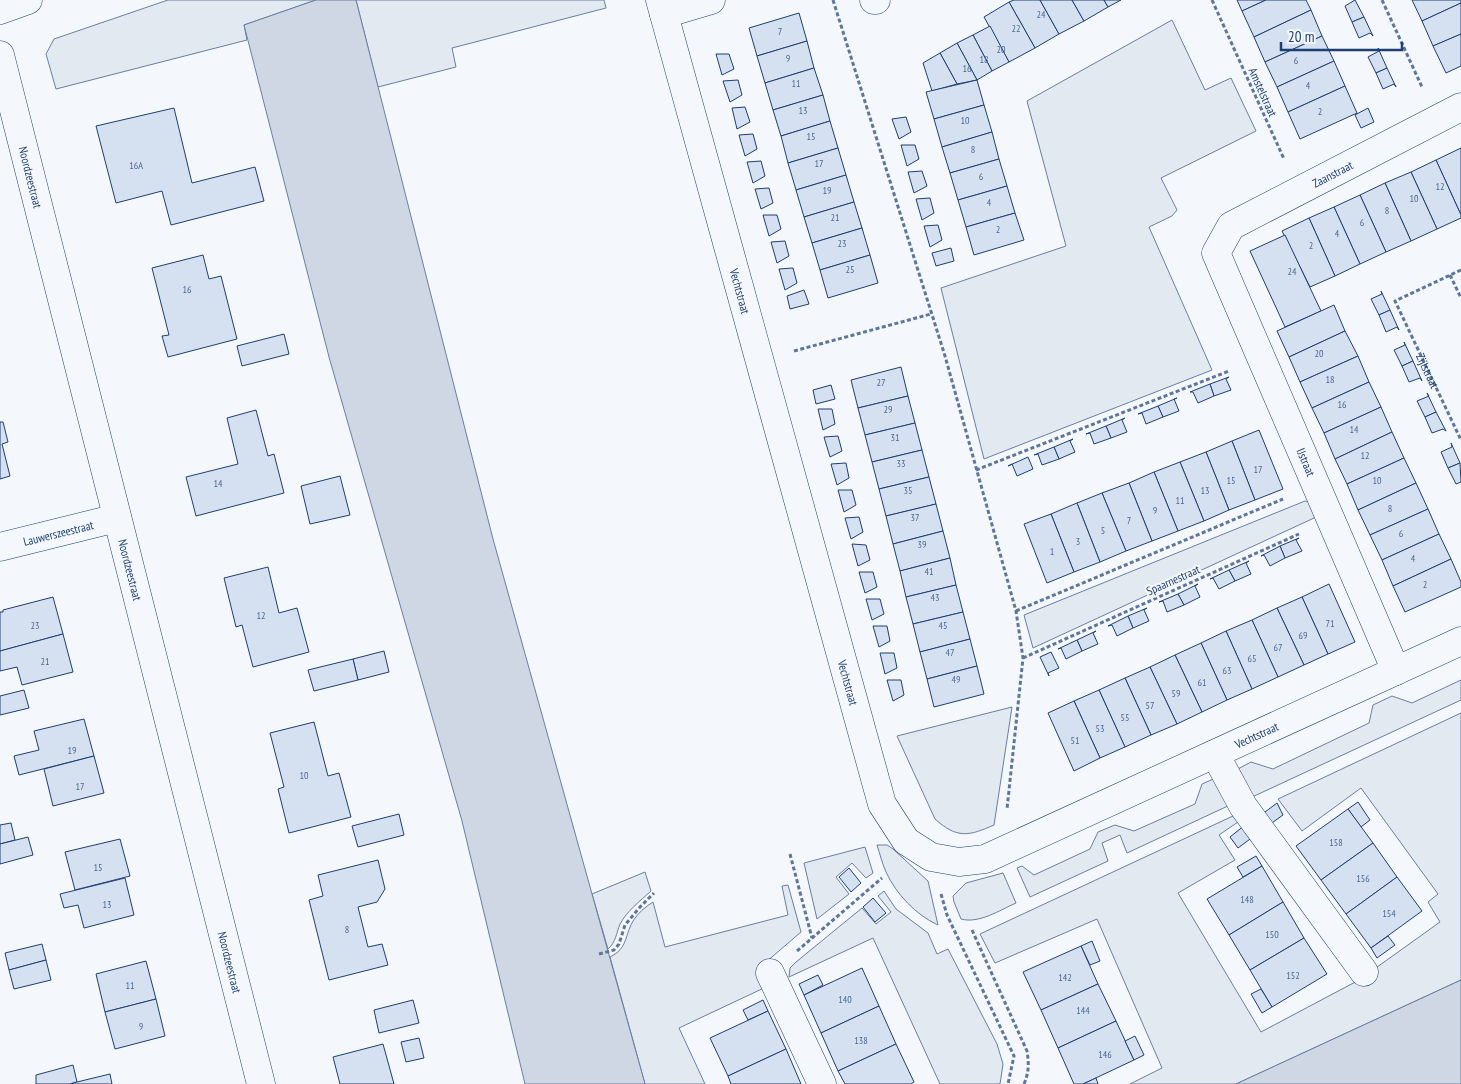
<svg xmlns="http://www.w3.org/2000/svg" width="1461" height="1084" font-family="'PT Sans Narrow',sans-serif">
<rect width="100%" height="100%" fill="#f4f7fb"/>
<g fill="#e3e9f0" stroke="#687fa3">
<polygon points="168,0 316,0 244,25 247,40 56,89 46,54 54,39"/>
<polygon points="356,0 604,0 606,8 452,48 456,67 378,87"/>
<polygon points="1172,20 1205,90 1231,78 1256,131 1161,178 1177,210 1172,216 1149,227 1212,370 984,459 941,288 1066,246 1027,101"/>
<polygon points="1305,501 1313,503 1318,512 1314,518 1033,648 1024,615"/>
<polygon points="1461,680 1461,700 1250,798 1236,770 1251,762 1273,769 1369,723 1373,705 1392,696 1412,703"/>
<path d="M1012,707L994,825C969,836 957,839 935,819L897,736Z"/>
<polygon points="1461,713 1461,980 1236,1084 1130,1084 1162,1068 1097,919 995,963 980,934 1233,816 1238,822 1219,835 1235,860 1178,893 1261,1032 1359,980 1440,922 1428,902 1438,894 1361,788 1302,831 1278,799"/>
<polygon points="1218,777 1230,805 1127,853 1120,835 1102,843 1108,861 1030,897 1017,868 1022,866 1034,875 1090,849 1098,832 1115,825 1134,831 1195,804 1202,784"/>
<path d="M877,845H887L893,849L928,881L938,925C916,915 896,894 886,872C882,863 880,854 877,845Z"/>
<polygon points="865,847 873,873 866,878 852,863 836,877 849,894 817,919 804,863"/>
<path d="M645,872L651,891C640,901 627,911 620,924C616,934 616,942 608,949L592,894Z"/>
<path d="M1003,873L1016,903C1000,910 979,924 961,919L954,902L953,896L966,883Z"/>
<path d="M788,885L801,932L758,969L766,987L679,1028L705,1084H645L610,957C628,948 624,937 633,921C638,913 645,907 653,902L665,947L788,915L782,886Z"/>
<polygon points="884,891 896,909 928,933 937,954 948,949 997,1044 1003,1064 1000,1084 940,1084 873,938 789,977 790,968 796,962 862,908 876,924 891,912 878,896"/>
</g>
<g fill="#cfd7e4" stroke="#687fa3">
<polygon points="316,0 356,0 493,539 645,1084 525,1084 462,821 329,357 244,25"/>
<polygon points="1461,980 1461,1084 1236,1084"/>
</g>
<g fill="#d5e0f0" stroke="#1d3f73">
<polygon points="1014,0 1040,0 1059,34 1035,48 1009,2"/>
<polygon points="1040,0 1072,0 1084,21 1059,34"/>
<polygon points="1072,0 1104,0 1108,7 1084,21"/>
<polygon points="1104,0 1121,0 1108,7"/>
<polygon points="1237,0 1266,0 1242,11"/>
<polygon points="1266,0 1306,0 1311,10 1254,37 1242,11"/>
<polygon points="1355,0 1364,17 1352,22 1345,6"/>
<polygon points="1412,0 1461,0 1461,3 1422,21"/>
<polygon points="1009,2 1035,48 1009,62 984,17"/>
<polygon points="1461,3 1461,34 1433,46 1422,21"/>
<polygon points="1311,10 1322,36 1265,62 1254,37"/>
<polygon points="799,13 807,41 757,56 749,28"/>
<polygon points="1364,17 1373,36 1370,33 1359,38 1352,22"/>
<polygon points="990,26 1009,62 992,71 973,35"/>
<polygon points="1461,34 1461,66 1446,73 1433,46"/>
<polygon points="973,35 992,71 977,80 957,43"/>
<polygon points="1322,36 1334,61 1277,87 1265,62"/>
<polygon points="807,41 814,68 765,83 757,56"/>
<polygon points="957,43 977,80 957,84 940,53"/>
<polygon points="1378,48 1387,68 1376,73 1368,57 1379,51"/>
<polygon points="940,53 957,84 932,91 923,63"/>
<polygon points="716,54 729,54 734,69 722,75"/>
<polygon points="1334,61 1345,86 1288,112 1277,87"/>
<polygon points="814,68 823,95 773,110 765,83"/>
<polygon points="1387,68 1396,87 1394,84 1383,89 1376,73"/>
<polygon points="738,80 742,95 730,102 723,81"/>
<polygon points="977,80 984,105 934,119 926,92"/>
<polygon points="1345,86 1357,113 1300,139 1288,112"/>
<polygon points="823,95 830,121 781,136 773,110"/>
<polygon points="984,105 992,132 942,147 934,119"/>
<polygon points="745,107 750,122 737,129 732,108"/>
<polygon points="174,108 192,183 255,167 264,201 171,225 162,191 116,203 96,126"/>
<polygon points="1368,108 1374,122 1361,128 1355,115"/>
<polygon points="906,117 911,132 899,139 892,119"/>
<polygon points="830,121 838,148 788,163 781,136"/>
<polygon points="992,132 999,159 950,173 942,147"/>
<polygon points="753,134 757,149 745,156 739,135"/>
<polygon points="901,145 915,145 919,159 907,166"/>
<polygon points="838,148 846,175 796,190 788,163"/>
<polygon points="1461,148 1461,215 1436,160"/>
<polygon points="999,159 1007,186 958,200 950,173"/>
<polygon points="1436,160 1461,215 1461,218 1437,229 1411,172"/>
<polygon points="761,161 765,176 753,183 747,162"/>
<polygon points="922,171 927,186 914,193 908,172"/>
<polygon points="1411,172 1437,229 1411,241 1385,183"/>
<polygon points="846,175 854,202 804,217 796,190"/>
<polygon points="1385,183 1411,241 1386,252 1360,195"/>
<polygon points="1007,186 1015,213 966,227 958,200"/>
<polygon points="769,188 773,203 761,209 755,189"/>
<polygon points="1360,195 1386,252 1360,264 1334,207"/>
<polygon points="930,198 934,213 922,220 916,199"/>
<polygon points="854,202 862,228 812,243 804,217"/>
<polygon points="1334,207 1360,264 1335,276 1309,218"/>
<polygon points="1015,213 1024,240 974,255 966,227"/>
<polygon points="763,215 777,215 781,229 769,236"/>
<polygon points="1309,218 1335,276 1310,287 1282,231"/>
<polygon points="938,225 942,240 930,247 924,226"/>
<polygon points="862,228 870,255 820,270 812,243"/>
<polygon points="1285,235 1321,311 1285,327 1250,251"/>
<polygon points="785,241 789,256 777,263 771,242"/>
<polygon points="951,248 954,261 936,266 932,253"/>
<polygon points="203,255 209,279 221,276 237,339 168,357 162,336 169,335 152,268"/>
<polygon points="870,255 878,283 828,298 820,270"/>
<polygon points="793,268 797,283 785,290 779,269"/>
<polygon points="804,290 809,304 790,309 787,296"/>
<polygon points="1381,291 1390,310 1379,315 1371,299 1382,294"/>
<polygon points="1334,305 1345,331 1289,357 1277,331"/>
<polygon points="1390,310 1399,330 1397,327 1386,332 1379,315"/>
<polygon points="1345,331 1358,356 1300,382 1289,357"/>
<polygon points="284,334 289,354 242,366 237,346"/>
<polygon points="1404,342 1413,361 1402,366 1394,350 1405,345"/>
<polygon points="1358,356 1369,382 1312,408 1300,382"/>
<polygon points="1413,361 1422,381 1420,378 1409,382 1402,366"/>
<polygon points="901,367 908,396 858,408 851,380"/>
<polygon points="1229,377 1226,379 1231,390 1214,396 1210,384"/>
<polygon points="1369,382 1381,407 1324,433 1312,408"/>
<polygon points="1210,384 1214,396 1198,403 1193,392 1190,392"/>
<polygon points="831,385 835,399 816,404 813,390"/>
<polygon points="1427,393 1436,412 1425,417 1417,401 1429,396"/>
<polygon points="908,396 915,423 865,435 858,408"/>
<polygon points="1177,398 1174,399 1179,411 1163,417 1158,406"/>
<polygon points="1158,406 1163,417 1146,424 1142,413 1138,414"/>
<polygon points="1381,407 1392,432 1335,459 1324,433"/>
<polygon points="818,409 832,409 835,424 823,430"/>
<polygon points="256,410 268,456 274,454 284,493 196,516 186,477 238,464 227,418"/>
<polygon points="1436,412 1446,431 1443,429 1432,433 1425,417"/>
<polygon points="1125,418 1122,420 1127,432 1111,438 1106,426"/>
<polygon points="0,422 3,422 8,442 2,444 10,476 0,479"/>
<polygon points="915,423 922,450 872,462 865,435"/>
<polygon points="1106,426 1111,438 1094,444 1090,433 1086,434"/>
<polygon points="1259,430 1283,489 1255,500 1232,441"/>
<polygon points="1392,432 1404,458 1347,484 1335,459"/>
<polygon points="838,436 842,451 830,457 824,437"/>
<polygon points="1073,439 1070,441 1075,452 1059,459 1054,447"/>
<polygon points="1232,441 1255,500 1229,510 1206,452"/>
<polygon points="1451,443 1460,463 1448,468 1441,452 1452,447"/>
<polygon points="1054,447 1059,459 1042,465 1038,454 1034,455"/>
<polygon points="922,450 929,477 879,489 872,462"/>
<polygon points="1206,452 1229,510 1204,521 1180,462"/>
<polygon points="1028,457 1033,469 1017,476 1012,464 1008,466"/>
<polygon points="1404,458 1416,483 1358,510 1347,484"/>
<polygon points="1180,462 1204,521 1178,531 1154,472"/>
<polygon points="846,463 849,478 837,485 831,464"/>
<polygon points="1460,463 1461,482 1456,484 1448,468"/>
<polygon points="1154,472 1178,531 1152,541 1129,483"/>
<polygon points="340,476 350,515 310,524 301,486"/>
<polygon points="929,477 936,504 886,516 879,489"/>
<polygon points="1129,483 1152,541 1126,551 1102,493"/>
<polygon points="1416,483 1428,509 1370,535 1358,510"/>
<polygon points="838,490 852,490 856,505 844,512"/>
<polygon points="1102,493 1126,551 1100,562 1077,503"/>
<polygon points="1077,503 1100,562 1074,572 1051,514"/>
<polygon points="936,504 943,531 893,544 886,516"/>
<polygon points="1428,509 1439,534 1382,560 1370,535"/>
<polygon points="1051,514 1074,572 1047,583 1024,524"/>
<polygon points="859,517 863,532 851,539 845,518"/>
<polygon points="943,531 950,558 900,571 893,544"/>
<polygon points="1439,534 1451,559 1393,586 1382,560"/>
<polygon points="1299,538 1296,540 1302,551 1285,558 1280,546"/>
<polygon points="852,544 866,545 870,560 858,566"/>
<polygon points="1280,546 1285,558 1270,566 1264,555 1261,556"/>
<polygon points="950,558 956,585 906,597 900,571"/>
<polygon points="1451,559 1461,582 1461,587 1405,612 1393,586"/>
<polygon points="1249,561 1246,563 1251,574 1235,581 1229,570"/>
<polygon points="268,567 279,613 297,608 309,652 253,667 242,625 236,627 224,578"/>
<polygon points="1229,570 1235,581 1219,589 1213,578 1210,579"/>
<polygon points="859,572 873,572 877,587 865,593"/>
<polygon points="1198,584 1195,586 1200,597 1184,605 1178,594"/>
<polygon points="1329,584 1355,642 1328,654 1302,597"/>
<polygon points="956,585 963,612 913,624 906,597"/>
<polygon points="1178,594 1184,605 1167,612 1163,601 1159,602"/>
<polygon points="53,597 63,634 0,651 0,612 3,612 3,610"/>
<polygon points="1302,597 1328,654 1304,665 1277,608"/>
<polygon points="866,599 880,599 884,614 872,620"/>
<polygon points="1147,608 1144,610 1149,621 1133,628 1128,616"/>
<polygon points="1277,608 1304,665 1278,677 1252,620"/>
<polygon points="963,612 970,639 920,652 913,624"/>
<polygon points="1128,616 1133,628 1117,636 1112,625 1108,626"/>
<polygon points="1252,620 1278,677 1252,689 1226,631"/>
<polygon points="873,626 887,626 890,641 879,647"/>
<polygon points="1096,631 1093,633 1098,644 1082,651 1077,640"/>
<polygon points="1226,631 1252,689 1227,700 1201,643"/>
<polygon points="63,634 73,672 22,685 17,667 0,671 0,651"/>
<polygon points="970,639 977,666 927,679 920,652"/>
<polygon points="1077,640 1082,651 1066,659 1061,648 1058,649"/>
<polygon points="1201,643 1227,700 1202,712 1175,655"/>
<polygon points="384,651 389,672 358,680 353,659"/>
<polygon points="1051,652 1059,668 1048,673 1049,676 1040,657"/>
<polygon points="880,653 894,653 897,668 885,674"/>
<polygon points="1175,655 1202,712 1177,724 1150,667"/>
<polygon points="353,659 358,680 314,691 308,670"/>
<polygon points="977,666 984,694 934,707 927,679"/>
<polygon points="1150,667 1177,724 1151,735 1125,678"/>
<polygon points="1125,678 1151,735 1125,747 1099,690"/>
<polygon points="887,680 901,680 904,695 893,701"/>
<polygon points="24,690 29,708 0,715 0,696"/>
<polygon points="1099,690 1125,747 1100,758 1074,701"/>
<polygon points="1074,701 1100,758 1074,771 1048,713"/>
<polygon points="84,719 94,756 19,775 14,756 39,750 34,731"/>
<polygon points="314,722 328,776 339,773 351,817 289,833 278,789 284,787 270,733"/>
<polygon points="94,756 104,793 53,806 44,769"/>
<polygon points="1358,802 1370,820 1361,827 1348,809"/>
<polygon points="1277,803 1283,815 1269,825 1261,815"/>
<polygon points="1348,809 1373,843 1321,880 1296,846"/>
<polygon points="399,814 404,835 358,847 352,826"/>
<polygon points="11,823 15,840 0,844 0,825"/>
<polygon points="1245,825 1254,836 1238,848 1230,837"/>
<polygon points="28,837 33,855 0,864 0,844"/>
<polygon points="120,839 130,876 75,890 65,852"/>
<polygon points="1373,843 1397,877 1346,914 1321,880"/>
<polygon points="1256,856 1262,866 1243,877 1237,867"/>
<polygon points="378,860 385,889 377,902 358,907 368,947 382,944 388,965 329,980 309,900 323,896 318,875"/>
<polygon points="1262,866 1283,902 1229,935 1207,899"/>
<polygon points="849,868 861,883 851,892 839,877"/>
<polygon points="1397,877 1422,911 1371,948 1346,914"/>
<polygon points="125,878 134,915 84,928 78,905 64,908 60,894"/>
<polygon points="873,898 886,913 875,922 863,907"/>
<polygon points="1283,902 1304,938 1250,970 1229,935"/>
<polygon points="1388,936 1395,945 1377,958 1371,948"/>
<polygon points="1304,938 1327,974 1272,1007 1250,970"/>
<polygon points="1092,941 1100,961 1090,965 1081,946"/>
<polygon points="42,944 46,960 9,970 5,953"/>
<polygon points="1081,946 1098,984 1041,1010 1023,972"/>
<polygon points="46,960 51,980 14,989 9,970"/>
<polygon points="146,961 156,999 105,1012 96,974"/>
<polygon points="862,968 879,1006 821,1033 804,995"/>
<polygon points="818,975 823,985 804,995 799,984"/>
<polygon points="1098,984 1116,1021 1058,1048 1041,1010"/>
<polygon points="1261,989 1272,1007 1262,1013 1251,994"/>
<polygon points="156,999 165,1036 115,1049 105,1012"/>
<polygon points="413,1000 419,1023 379,1033 374,1010"/>
<polygon points="763,1000 768,1011 748,1020 743,1010"/>
<polygon points="879,1006 896,1044 838,1071 821,1033"/>
<polygon points="768,1011 786,1049 728,1076 710,1038"/>
<polygon points="1116,1021 1134,1060 1083,1084 1074,1084 1058,1048"/>
<polygon points="1135,1036 1144,1055 1134,1060 1125,1041"/>
<polygon points="419,1038 424,1058 406,1062 401,1042"/>
<polygon points="383,1044 394,1084 340,1084 333,1057"/>
<polygon points="896,1044 914,1082 911,1084 845,1084 838,1071"/>
<polygon points="786,1049 801,1084 731,1084 728,1076"/>
<polygon points="73,1065 77,1082 70,1084 36,1084 36,1075"/>
<polygon points="110,1074 112,1084 70,1084 77,1082"/>
<polygon points="1096,1078 1098,1084 1083,1084"/>
</g>
<g fill="none" stroke-linecap="round" stroke-linejoin="round">
<g stroke="#1d3f73" stroke-width="29">
<g id="minor">
<path id="s2" d="M660,0L882,804L906,841L931,857L959,862L985,859L1461,641"/>
<polyline points="874,0 876,0"/>
<polyline points="664,14 711,0"/>
<path id="s3" d="M0,55L261,1084"/>
<path id="s4" d="M0,547L117,518"/>
<path id="s5" d="M1396,671L1216,253L1231,226L1461,107"/>
<polyline points="1215,754 1243,806 1364,972"/>
<polyline points="770,973 822,1084"/>
</g>
</g>
<g stroke="#1d3f73" stroke-width="29">
<polyline id="major" points="0,10 28,0"/>
</g>
<g stroke="#5e769c" stroke-width="3" stroke-dasharray="4 2.5" stroke-linecap="butt">
<polyline points="833,0 945,356 1016,611 1023,658 1007,809"/>
<polyline points="1212,0 1284,159"/>
<polyline points="1382,0 1422,87"/>
<path id="s1" d="M1461,270L1395,301L1461,440"/>
<polyline points="1450,275 1461,298"/>
<polyline points="794,351 931,314"/>
<polyline points="976,470 1229,371"/>
<polyline points="1016,611 1283,499"/>
<polyline points="1023,658 1299,534"/>
<polyline points="790,854 812,938"/>
<polyline points="941,894 947,915 1014,1056 1008,1084"/>
<path d="M972,930L1027,1051C1029,1064 1029,1072 1024,1084"/>
<polyline points="797,951 882,878"/>
<polyline points="599,954 614,950 619,944 625,925 640,907 654,893"/>
</g>
<use href="#minor" stroke="#f4f7fb" stroke-width="28"/>
<use href="#major" stroke="#f4f7fb" stroke-width="28"/>
</g>
<g text-anchor="middle" dominant-baseline="central" stroke-width="4" stroke-linejoin="round" paint-order="stroke">
<g font-size="10" fill="#4b6792">
<text x="1041" y="14">24</text>
<text x="1016" y="28">22</text>
<text x="780" y="31">7</text>
<text x="1001" y="49">20</text>
<text x="788" y="58">9</text>
<text x="984" y="59">18</text>
<text x="1296" y="60">6</text>
<text x="967" y="68">16</text>
<text x="796" y="83">11</text>
<text x="1308" y="85">4</text>
<text x="803" y="110">13</text>
<text x="1320" y="111">2</text>
<text x="965" y="120">10</text>
<text x="811" y="136">15</text>
<text x="973" y="149">8</text>
<text x="819" y="163">17</text>
<text x="136" y="165">16A</text>
<text x="981" y="176">6</text>
<text x="1440" y="186">12</text>
<text x="827" y="190">19</text>
<text x="1414" y="198">10</text>
<text x="989" y="202">4</text>
<text x="1387" y="210">8</text>
<text x="835" y="217">21</text>
<text x="1362" y="222">6</text>
<text x="998" y="229">2</text>
<text x="1337" y="233">4</text>
<text x="842" y="243">23</text>
<text x="1311" y="245">2</text>
<text x="850" y="269">25</text>
<text x="1292" y="271">24</text>
<text x="187" y="289">16</text>
<text x="1319" y="353">20</text>
<text x="1330" y="379">18</text>
<text x="881" y="382">27</text>
<text x="1342" y="404">16</text>
<text x="888" y="409">29</text>
<text x="1354" y="429">14</text>
<text x="895" y="437">31</text>
<text x="1365" y="455">12</text>
<text x="901" y="463">33</text>
<text x="1258" y="469">17</text>
<text x="1231" y="480">15</text>
<text x="1377" y="480">10</text>
<text x="218" y="483">14</text>
<text x="908" y="490">35</text>
<text x="1205" y="490">13</text>
<text x="1180" y="500">11</text>
<text x="1390" y="508">8</text>
<text x="1155" y="510">9</text>
<text x="915" y="517">37</text>
<text x="1129" y="520">7</text>
<text x="1103" y="530">5</text>
<text x="1401" y="533">6</text>
<text x="1078" y="541">3</text>
<text x="922" y="544">39</text>
<text x="1052" y="551">1</text>
<text x="1413" y="558">4</text>
<text x="929" y="571">41</text>
<text x="1425" y="584">2</text>
<text x="935" y="597">43</text>
<text x="261" y="615">12</text>
<text x="1330" y="623">71</text>
<text x="35" y="625">23</text>
<text x="943" y="625">45</text>
<text x="1303" y="635">69</text>
<text x="1278" y="647">67</text>
<text x="950" y="652">47</text>
<text x="1252" y="658">65</text>
<text x="45" y="661">21</text>
<text x="1227" y="670">63</text>
<text x="956" y="679">49</text>
<text x="1202" y="682">61</text>
<text x="1176" y="693">59</text>
<text x="1150" y="705">57</text>
<text x="1125" y="717">55</text>
<text x="1100" y="728">53</text>
<text x="1075" y="740">51</text>
<text x="72" y="750">19</text>
<text x="304" y="775">10</text>
<text x="80" y="786">17</text>
<text x="1336" y="842">158</text>
<text x="98" y="867">15</text>
<text x="1363" y="878">156</text>
<text x="1247" y="899">148</text>
<text x="107" y="904">13</text>
<text x="1389" y="913">154</text>
<text x="347" y="929">8</text>
<text x="1272" y="934">150</text>
<text x="1293" y="975">152</text>
<text x="1065" y="977">142</text>
<text x="130" y="985">11</text>
<text x="845" y="999">140</text>
<text x="1083" y="1010">144</text>
<text x="141" y="1026">9</text>
<text x="861" y="1040">138</text>
<text x="1105" y="1054">146</text>
</g>
<g font-size="12" fill="#1d3f73" stroke="#f4f7fb">
<text transform="translate(1263 92) rotate(66)">Amstelstraat</text>
<text stroke="none"><textPath href="#s5" startOffset="600">Zaanstraat</textPath></text>
<text stroke="none"><textPath href="#s3" startOffset="126">Noordzeestraat</textPath></text>
<text stroke="none"><textPath href="#s2" startOffset="302">Vechtstraat</textPath></text>
<text stroke="none"><textPath href="#s1" startOffset="150">Zijlstraat</textPath></text>
<text transform="translate(1306 462) rotate(67)">IJstraat</text>
<text stroke="none"><textPath href="#s4" startOffset="60">Lauwerszeestraat</textPath></text>
<text stroke="none"><textPath href="#s3" startOffset="531">Noordzeestraat</textPath></text>
<text transform="translate(1173 580) rotate(-24)">Spaarnestraat</text>
<text stroke="none"><textPath href="#s2" startOffset="708">Vechtstraat</textPath></text>
<text stroke="none"><textPath href="#s2" startOffset="1261">Vechtstraat</textPath></text>
<text stroke="none"><textPath href="#s3" startOffset="936">Noordzeestraat</textPath></text>
</g>
</g>
<path d="M1281 42v8h121v-8" fill="none" stroke="#1d3f73" stroke-width="2.5"/>
<text x="1288" y="42" font-size="15" fill="#1d3f73" stroke="#f4f7fb" stroke-width="4" paint-order="stroke">20 m</text>
</svg>
